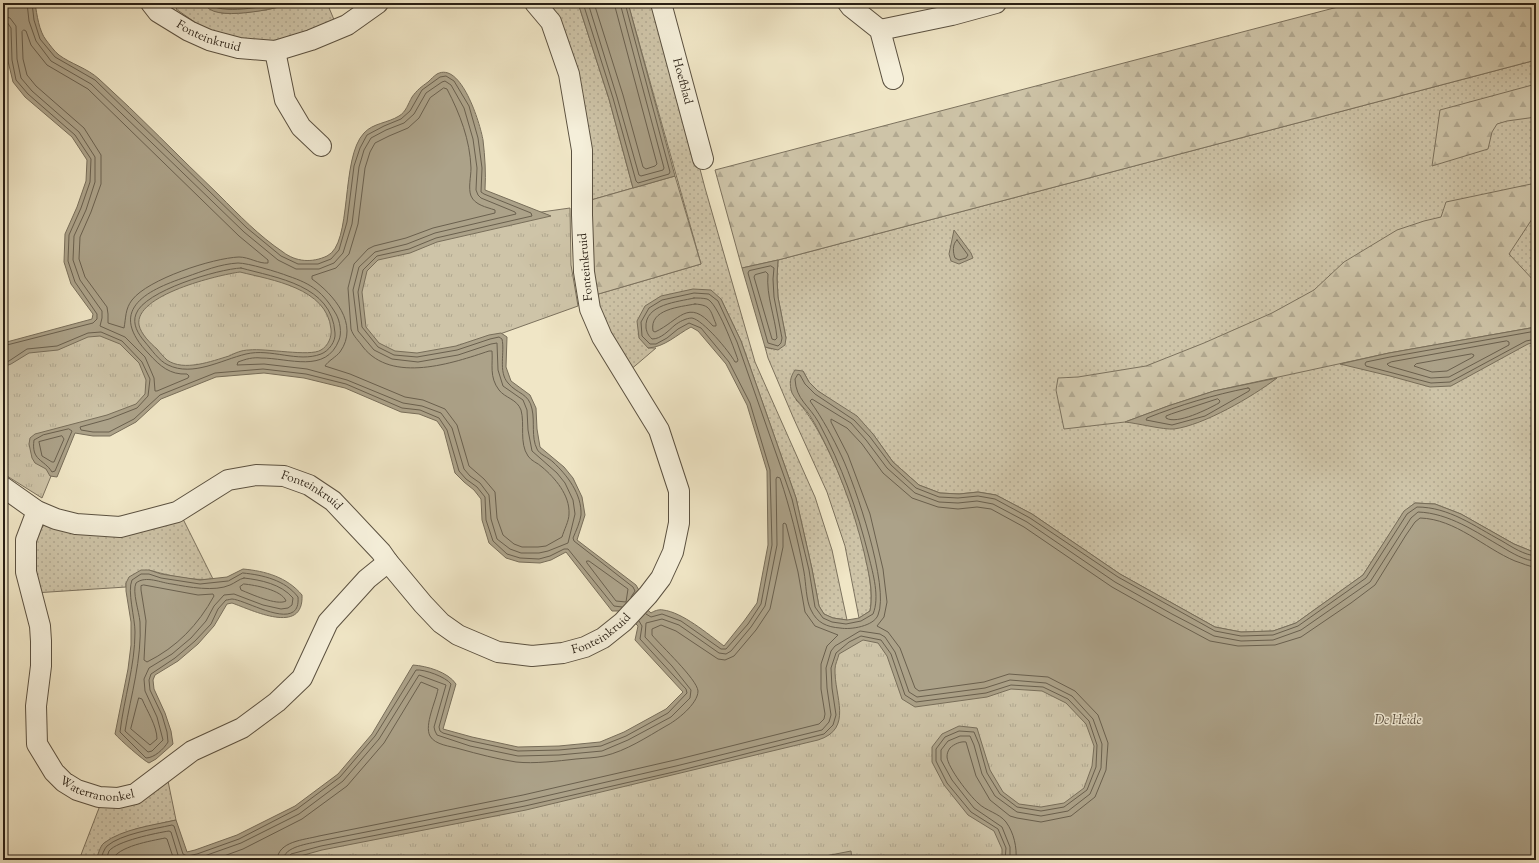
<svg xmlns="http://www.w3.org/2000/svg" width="1539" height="863" font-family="'Sorts Mill Goudy',serif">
<defs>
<pattern id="grass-dots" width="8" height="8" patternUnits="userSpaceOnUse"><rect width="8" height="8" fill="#cec4a8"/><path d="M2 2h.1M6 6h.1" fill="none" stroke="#b1a890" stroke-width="1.8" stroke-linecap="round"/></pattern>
<pattern id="forest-firs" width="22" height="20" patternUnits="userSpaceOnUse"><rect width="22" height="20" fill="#cec4a8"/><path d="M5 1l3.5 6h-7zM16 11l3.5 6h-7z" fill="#b1a890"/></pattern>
<pattern id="park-tufts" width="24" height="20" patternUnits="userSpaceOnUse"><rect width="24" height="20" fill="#cec4a8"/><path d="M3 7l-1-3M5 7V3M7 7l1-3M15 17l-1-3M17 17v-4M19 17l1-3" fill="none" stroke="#b1a890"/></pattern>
</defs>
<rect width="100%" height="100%" fill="#f0e6c6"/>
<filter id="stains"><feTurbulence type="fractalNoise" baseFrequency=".005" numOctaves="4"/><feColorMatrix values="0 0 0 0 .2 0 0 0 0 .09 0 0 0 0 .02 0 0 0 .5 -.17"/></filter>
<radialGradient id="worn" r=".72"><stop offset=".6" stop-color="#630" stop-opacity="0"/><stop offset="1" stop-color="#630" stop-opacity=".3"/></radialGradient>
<g fill="url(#grass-dots)" stroke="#7c725e">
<polygon points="180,3 205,3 206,6 222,13 239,13 266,10 294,3 327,3 335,22 273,42 238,39 215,33 196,23 176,9"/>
<polygon points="544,3 578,3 609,99 633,188 591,200"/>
<polygon points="628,3 656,3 705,188 755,362 815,497 832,550 847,620 833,618 824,614 819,606 812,569 796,498 741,341 721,299 648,348 656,348 629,371 606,335 595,295 701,264"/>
<path d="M1536,60V553L1514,544L1461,514L1435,504L1415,503L1404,512L1363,575L1296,623L1273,631L1241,632L1215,627L1120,574L1032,514L996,495L978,492L959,494L940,493L919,485L893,462L873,434L834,402L818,391L809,382L803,371L796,400C830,433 879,564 870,611L859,618L845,546L827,492L793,417L768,358L765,347L772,349L786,338L778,297L777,278L778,260Z"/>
<path d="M181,515L213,579C192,581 170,576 149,570L126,583V587L34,593L30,544L44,525Z"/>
<polygon points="168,781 176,820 136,829 103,844 96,860 79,860 99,808 104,804"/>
</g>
<g fill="url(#forest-firs)" stroke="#7c725e">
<polygon points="1353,3 1536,3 1536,60 778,260 742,268 715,170"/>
<polygon points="1536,84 1536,117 1507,121 1497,124 1492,132 1488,149 1432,166 1440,110"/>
<polygon points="675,176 701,264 595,295 593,285 591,200"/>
<polygon points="1536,183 1536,213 1509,254 1536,283 1536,327 1389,353 1214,391 1168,406 1125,422 1064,429 1056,390 1058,378 1078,377 1146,366 1204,343 1272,313 1314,290 1344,262 1397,230 1424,221 1441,217 1446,202"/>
</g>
<g fill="url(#park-tufts)" stroke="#7c725e">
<polygon points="570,208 571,265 578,306 461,348 393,378 250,360 174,381 137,410 70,430 42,498 7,476 3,472 3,351 115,322 150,281 245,259 338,277 378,235"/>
<polygon points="999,623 1297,860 172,860 715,725 821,633"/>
</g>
<g fill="#aca289" stroke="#786e5a" fill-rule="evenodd">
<path d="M3,3H35C37,15 39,31 46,40C50,45 54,51 59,55C71,64 87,68 99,79C140,116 179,157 219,195C239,215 259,236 283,252C296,262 312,263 327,256C353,244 340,158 364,133C373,123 388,123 399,116C406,112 408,104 412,97C417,90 421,87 428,82C431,79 434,76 437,74C461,61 480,123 483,140C485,157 486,173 485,190L551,216L437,242L410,253L378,260L367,271L362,292L366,327L379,343L395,351L417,353L456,346L489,335L501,333L507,337L506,367L511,381L530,395L536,408L537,429L540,447L564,467L573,478L582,497L585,515L577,540L636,585L640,592L635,598L651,613C654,611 659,609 663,610C682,612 708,634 724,646L744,621L757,603L768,545L767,471L747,405L726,364L698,331L691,327C676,335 665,347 648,348L639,338L637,321L645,306L661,296L693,289L711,290L721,299L741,341L796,498L812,569L819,606L824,614L833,618L847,620L859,618L870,611C874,591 868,571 864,552C853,507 837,464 815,424C812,419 808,412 803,407C799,402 795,399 792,393C789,384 790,377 795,370L803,371L809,382L818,391L857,416L873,434L893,462L919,485L940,493L959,494L978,492L996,495L1032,514L1120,574L1215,627L1241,632L1273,631L1296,623L1363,575L1404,511L1415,503L1435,504L1461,514L1514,544L1536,553V860H1002V849L994,831L968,815L944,785L932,762V747L942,734L959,726L977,728L990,770L1003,792L1019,804L1041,807L1064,803L1084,788L1092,766L1094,746L1086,724L1066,703L1042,691L1011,689L987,697L915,707L902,699L887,656L878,643L863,640L839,654C838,659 835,664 835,669C834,696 854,729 818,740L526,810L322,850L286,860H96C98,855 100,846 104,843C122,829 154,825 176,820L187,852L195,850L237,835L295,806L338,774L372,734L413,665C427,666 448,672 456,684L443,729L472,737L518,747L559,746L600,742L624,732L666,709L683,692L635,640L638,626L623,611H612L566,552L551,560L540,563L519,562L506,558L489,543L482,520L481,499L474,490L464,482L455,473L444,431L437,421L419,414L401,412L345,388L304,378L264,373L216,377L161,399L136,422L110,436H93L75,433L57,477L50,476L46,469L35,463L32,458L29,444L30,438L35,434L107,415L136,404L145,394L146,380L139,363L120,344L100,336L88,337L58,350L29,353L11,364L3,367V343L92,319L93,314L71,284L64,262L65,234L77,207L86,181L87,160L72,137L25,97L13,82L8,61L7,28L3,23ZM240,272C272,280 327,288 331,329C332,337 328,346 321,350C310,357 266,348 249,350C242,350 235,353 229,356C212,361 184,372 167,360C164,357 160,353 157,349C150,343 141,334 139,325C134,295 218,275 240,272Z"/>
<path d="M205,3H294C279,8 210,24 205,3Z"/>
<polygon points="578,3 628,3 675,176 633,188 609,99"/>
<polygon points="954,230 971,253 973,258 959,264 951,261 949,254"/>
<polygon points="778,260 777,278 778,297 786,338 785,345 778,350 765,347 742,268"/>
<polygon points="1536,327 1536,342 1528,344 1451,386 1430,387 1390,376 1340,364 1389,353"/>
<path d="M1277,378C1252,397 1204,425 1174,429C1164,430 1136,423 1125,422L1168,406L1214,391Z"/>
<path d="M243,569C265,571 287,577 302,595C304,636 252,610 232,603L227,604L214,626L198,644L178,661L155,675L153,680L154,689L165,713L171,731L173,744L156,759L149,763C144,761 119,739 115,734L128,669L131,645V622L126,591V583L129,577L141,570H149L161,574L200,580L227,577Z"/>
<polygon points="851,851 852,860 805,860"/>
</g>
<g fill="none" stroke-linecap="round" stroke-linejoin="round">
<g stroke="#6a604e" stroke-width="1">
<path d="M32,3L34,20L40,39L55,57L95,80L247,228L281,256L298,264H318L331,259L339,250L347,222L354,166L360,148L367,135L384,126L401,119L410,111L422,90L440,77L446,76L454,81L469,106L478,138L482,168L481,192L484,194L531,213L532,216L436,238L409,249L377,256L363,270L358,292L362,327L378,347L394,355L417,357L457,350L490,339L499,337L502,339C505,352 498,372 508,383C517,394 529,393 532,409C535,422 531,437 537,449C539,454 549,458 553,462C567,475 582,494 581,515C580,522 576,531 573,538L574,541L633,587L635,591L631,597"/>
<path d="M209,3C219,16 266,6 281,3"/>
<polyline points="583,3 613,98 636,181 638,183 669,174 670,172 625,3"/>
<polyline points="588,3 617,97 639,175 641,176 663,170 664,168 620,3"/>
<polyline points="594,3 623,95 643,167 646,169 655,166 657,164 614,3"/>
<path d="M3,16L10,18L16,26L17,59L21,78L32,91L79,132L95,157V182L86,210L74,236L73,260L80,280L102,311V318L100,326L125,337L145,357L154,378L155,391H157L188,378L189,376L187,374C170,375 160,366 149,354C107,311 144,291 186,277C203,271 220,264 238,263C248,263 278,272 288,276C312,284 323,292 336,314C340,321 342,333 339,340C326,374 289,358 261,358C253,357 246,359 238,362L237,365L264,364L307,369L347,380L403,403L422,406L441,413L452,428L464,469L470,476L480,483L489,495L491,519L497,539L510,549L521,553H539L548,551L568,543L575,514L573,500L565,483L557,473L532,451L528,430L527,410L523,400L503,386L498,370L497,343L491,344L458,355L418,362L392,359L374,350L358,331L353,290L359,267L375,252L407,244L435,233L516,214L515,212L481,198L478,195L476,190L477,168L473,139L464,108L451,85L445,81L442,82L426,93L414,114L404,123L386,130L371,138L364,150L359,167L352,224L343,253L334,263L319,269H296L278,260L244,232L91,84L51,61L36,41L29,21L27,3"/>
<polyline points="3,21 7,22 11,28 12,60 16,80 28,94 75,135 91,159 90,182 81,208 69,235 68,261 75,282 97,314 97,319 93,323 3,346"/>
<path d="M24,30L26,31L31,45L47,65L88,89L239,236L268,260V263C259,264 249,257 239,257C213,258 148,279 132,300C125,309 126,318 124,328L108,323V314L107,307L85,277L79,259L80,237L91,212L101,184V155L84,128L36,86L27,75L23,59L22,32Z"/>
<path d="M444,88L447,89C460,114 470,140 471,168C471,177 468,188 471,196C475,205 486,207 495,210V213L433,228L406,238L374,246L368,249L354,264L348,288L351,329C353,336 359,341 363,347C392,384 453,363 489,351H492C493,364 489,377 499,390C505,398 517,399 521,410C525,424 519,443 528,456C531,461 538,463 542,467C555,478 570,495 569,514C569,521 564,530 562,537L546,546L538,547H522L514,544L503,535L497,518L495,492L484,479L469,466L457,425L445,409L423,400L405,397L350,374L325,366C328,361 336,357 340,352C360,324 333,294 312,279V276L336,268L349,254L358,224L365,168L370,152L375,143L389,136L408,128L419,118L430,98Z"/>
<path d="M957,240L968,255L966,258L959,260L955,258C953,253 952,244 957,240Z"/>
<polygon points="771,266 774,268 773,279 774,297 782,338 781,343 778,346 768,343 748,273 749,271"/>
<path d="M241,268C277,278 332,285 335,333C336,341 329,351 321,354C298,363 271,348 246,354C221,360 193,377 168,365C159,361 151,349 145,342C138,334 132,324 136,314C144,291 218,269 241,268Z"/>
<path d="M766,272L768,274C766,296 775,316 777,338L775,340L772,339L754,277L755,275Z"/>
<path d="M694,298C698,298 703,298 707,299C717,302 734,348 738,360L737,362H735C729,351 703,320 692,318C686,318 679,322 675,325C668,331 661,339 652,339C648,335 647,333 646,328C644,304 678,302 694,298Z"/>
<path d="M695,304C711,305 710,310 716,324V326H713C688,297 679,321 655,332L653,331C649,309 680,307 695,304Z"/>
<polyline points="1536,331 1390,357 1366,362 1365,364 1366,366 1431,383 1450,382 1526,341 1536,339"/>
<polygon points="1507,341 1509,342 1509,345 1449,377 1431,378 1389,366 1387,364 1391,362"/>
<polygon points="1472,354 1474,355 1473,357 1447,371 1432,372 1414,366 1416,364"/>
<polyline points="3,363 9,361 27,349 57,346 88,333 101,332 122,341 142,362 150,379 148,396 137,408 109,419 80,427 81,430 93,432 109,432 134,419 160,395 215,373 263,369 306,374 346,384 402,408 420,410 439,418 447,430 459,471 466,479 477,487 485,497 486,520 493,541 507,554 520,558 539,559 550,556 564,549 568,549 614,606 622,607"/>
<path d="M1248,388L1250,389L1249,391L1205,416L1172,425L1146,420L1147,418C1180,405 1213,395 1248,388Z"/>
<path d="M1218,399L1220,401L1219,403C1208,409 1177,425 1166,418V416L1171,414Z"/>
<path d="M69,429L72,431L55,471L52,472C44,459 31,461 34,440L43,435Z"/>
<polygon points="62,436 64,439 54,462 52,462 42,456 39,442"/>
<polygon points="587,561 589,561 628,589 626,602 616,601 587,563"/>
<path d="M243,573C263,575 285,580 298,597C301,634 247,600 232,599C231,599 228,600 226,600L218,609L211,624L195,641L175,658L151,674L149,680L150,690L162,715L167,732L168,742C164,749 154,758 146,758L120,732C124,698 135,666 135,632C135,618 127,591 132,580L141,574H149L161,578L200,584L228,581Z"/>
<path d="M244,578C261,580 281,584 293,598L292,605L288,608L281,609L263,605L234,594L224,595L214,606L206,621L191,638L172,654L149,668L144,679L145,691L157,717L163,740L152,751L148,752L125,731C131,694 142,660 140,622C139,611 132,592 136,583C146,575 161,583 172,584C188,587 215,592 230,585C235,583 239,579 244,578Z"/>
<path d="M244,584C255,585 282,590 286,601C277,606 251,594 241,590L240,587Z"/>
<path d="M144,585L198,595L213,594L214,596C198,625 177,647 147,662L144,660L146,621L141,590V586Z"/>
<path d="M646,614L651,617L662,614L681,621L721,649H726L748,624L761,604L772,545L770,470L750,403L729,362L701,328L689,323L678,329L667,338L656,344H650L642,336L641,322L649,308L662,300L694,293L709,294L718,301L737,342L792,499L809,570L815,607L823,618L832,622L846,624L861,621L873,614C880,597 873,574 869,557C857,509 842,466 819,423C809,405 796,400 795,379L798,374L800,375L805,384L815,394L854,420L870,437L891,465L916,488L939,497L958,498L978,496L995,499L1030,518L1118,577L1215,631L1241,636L1273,635L1298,626L1366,578L1407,514L1417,507C1449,507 1474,526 1502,541C1512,547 1524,555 1536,556"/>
<path d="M139,698L142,699C147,711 157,726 157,739L150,745L131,729Z"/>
<path d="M100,860C102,856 104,849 107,846C121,834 154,829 172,825L174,826L183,854L187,856L197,854L239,839L297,809L340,777L375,736L416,670C424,669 446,677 451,684L439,727L440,731L443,733L471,741L518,751L559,750L601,746L626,736L668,713L687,693L686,689L640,639L642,626L639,621"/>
<path d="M106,860C107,857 108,854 109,851C117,841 156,833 169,831L171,832L178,855L183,860"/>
<path d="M112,860C118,846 151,841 165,838L167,839L174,860"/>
<path d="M193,860L241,843L299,814L343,781L379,739L419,675L446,685L434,727L435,731L437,735L470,746L518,756L559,755L602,751L628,740L671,717L690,698L691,690L672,666L645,637L646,623L662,619L679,625L719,653L726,654L731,651L751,627L765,606L777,545L776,479L777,477L780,478C790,508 798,540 804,572C806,583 806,601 811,610C817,623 827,627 840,628C851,630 874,626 878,615C890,587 855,485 842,457C833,438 823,419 810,401L812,399L851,423L866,440L887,468L915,493L939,502L958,503L977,501L993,504L1027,522L1115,582L1172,614L1214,636L1241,641L1273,640L1301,630L1370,582L1411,518L1418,512C1449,513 1476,532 1502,547C1512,553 1525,561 1536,561"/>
<path d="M213,860L243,849L302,819L347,786L384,743L421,682L438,689C436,701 424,725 430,736C435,745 450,746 460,749C478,754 497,759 516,762C534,764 558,761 576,759C585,758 595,758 604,756C626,751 647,737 666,726C676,721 698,704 698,691C697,679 661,646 652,635V629L661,625L676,631L718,659L725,660L734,656L756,630L770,609L783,547V524L784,523L786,524L798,572L805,612L815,626L838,635L827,646L821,664V689L825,714L824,719L819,724L675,760L523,795L319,836C304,840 278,841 277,860"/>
<path d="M283,860C284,846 309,844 320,841L524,801L676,766L822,730L829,722L831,715L827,688L826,668L831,651L835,646L860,631L880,634L885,637L895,652L909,692L917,697L985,688L1010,680L1046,683L1072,696L1093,719L1102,744L1101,768L1090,794L1068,811L1041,816L1017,812L995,796L982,774L974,745L970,736H960L948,741L941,750V760L952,780L974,808L1002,827L1010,847V860"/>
<polyline points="289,860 289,857 291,854 321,846 525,806 678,771 824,734 833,725 836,715 832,688 831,668 836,653 849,642 861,636 881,640 891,654 905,695 916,702 986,693 1011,685 1043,687 1068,699 1089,721 1097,745 1096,767 1087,790 1064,807 1041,811 1017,807 1000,794 987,773 979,744 974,732 959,731 945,737 936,749 936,761 947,783 971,812 998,829 1006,848 1005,860"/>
<path d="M1016,860C1017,847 1014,833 1006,822C999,813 986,811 978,803C969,795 948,768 947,757C947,753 948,751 950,748C954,744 961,741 966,742L976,776L990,800L1010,816L1017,818L1041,822L1071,816L1095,797L1106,770L1108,743L1098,715L1075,691L1048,677L1009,674L984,682L919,691L915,688L900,648L888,632L877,626L884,617L887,602L883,569L870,514L848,455L831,422V419L847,428L862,444L883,473L912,498L938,507L958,509L977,507L991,509L1024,527L1112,587L1169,619L1210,641L1238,646L1275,645L1301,637L1351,603L1375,585L1406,535L1415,522L1420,518C1456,519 1484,548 1515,561C1522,563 1529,567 1536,567"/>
</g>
<g stroke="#5b5140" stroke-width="22">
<g id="minor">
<path id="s1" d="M151,3L158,12L189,31L209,40L239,48L275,51L311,40L347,25L378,3"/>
<path id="s2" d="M661,3L703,159"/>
<polyline points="848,3 851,7 880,30 893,79"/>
<polyline points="880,30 952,15 996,3"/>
<polyline points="275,51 285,100 301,127 321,146"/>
<path id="s3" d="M3,487L37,511L56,519L76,524L120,527L177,512L228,480L256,475L284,476L309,485L333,501L381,552L388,562L423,604L441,623L458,635L498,652L532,656L563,653L585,647L603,638L623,622L648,595L661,578L673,552L679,523V491L659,430L602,337L590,309L584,272L582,215V150L569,74L551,22L535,3"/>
<path id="s4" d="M37,511L26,540V572L40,626L41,641V666L36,706L37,744L54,772L64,782L77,790L99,797L118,798L135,794L192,751L242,728L277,702L302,678L328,622L367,579L388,562"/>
</g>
</g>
<use href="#minor" stroke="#f5efda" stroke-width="20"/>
</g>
<g text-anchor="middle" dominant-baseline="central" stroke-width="3" stroke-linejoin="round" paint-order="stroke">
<g font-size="12" fill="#291f14" stroke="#f5efda">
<text stroke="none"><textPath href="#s1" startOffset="68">Fonteinkruid</textPath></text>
<text stroke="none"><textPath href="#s2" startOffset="81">Hoefblad</textPath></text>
<text transform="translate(586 267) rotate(-95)">Fonteinkruid</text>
<text stroke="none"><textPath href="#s3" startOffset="334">Fonteinkruid</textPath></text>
<text stroke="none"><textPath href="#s3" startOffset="694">Fonteinkruid</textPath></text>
<text stroke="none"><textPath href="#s4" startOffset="319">Waterranonkel</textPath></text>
</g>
<g font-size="13" font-style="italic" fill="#5d5343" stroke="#f5efda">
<text x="1398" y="721">De Heide</text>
</g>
</g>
<rect width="1539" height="863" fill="none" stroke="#f0e6c6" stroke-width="16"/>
<rect x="4" y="4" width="1531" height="855" fill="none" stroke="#291f14" stroke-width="2"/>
<rect x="8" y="8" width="1523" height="847" fill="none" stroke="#291f14"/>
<rect width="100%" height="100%" filter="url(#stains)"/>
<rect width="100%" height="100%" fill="url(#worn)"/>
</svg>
